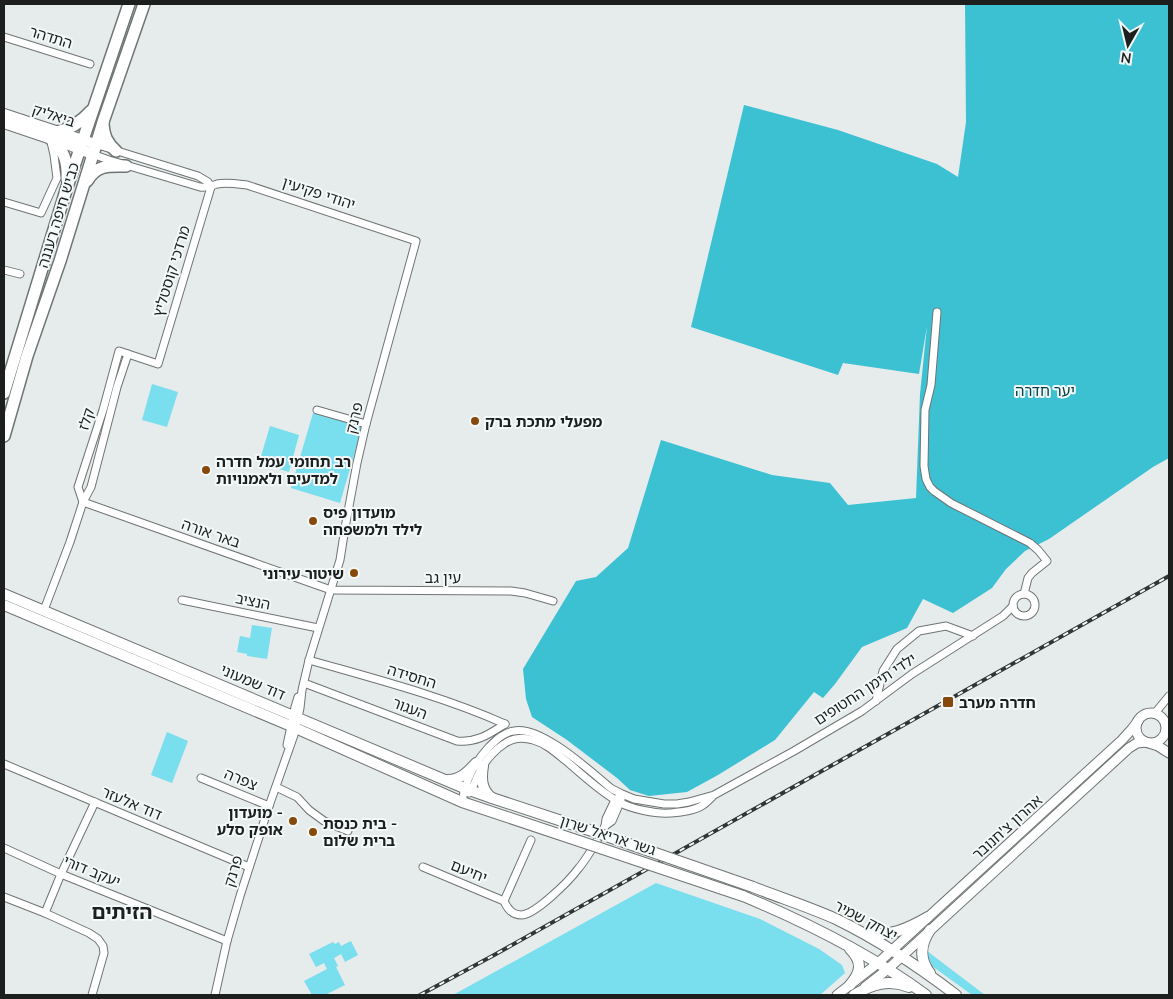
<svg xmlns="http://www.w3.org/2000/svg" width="1173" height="999" font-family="Mulish,'Noto Sans Hebrew',sans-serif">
<rect width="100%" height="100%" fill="#e6ebec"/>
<g fill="#79deed">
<polygon points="152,384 178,392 167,427 142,420"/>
<polygon points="313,413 362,427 340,503 291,488"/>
<polygon points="270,426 299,435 289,472 259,463"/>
<polygon points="252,625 272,628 267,659 247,656 247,654 237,652 240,636 250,638"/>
<polygon points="167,732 188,741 172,783 151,775"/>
<polygon points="656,883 760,919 819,949 842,965 845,973 820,995 453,995"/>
<polygon points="351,941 358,955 345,962 341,954 334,958 338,966 336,967 345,985 325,995 312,995 304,981 327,969 324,963 316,967 309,954 333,942 335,944 339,942 341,946"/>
<polygon points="925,949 931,954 985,995 972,995 932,966 929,962"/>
</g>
<polygon fill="#3cc1d3" points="965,4 1169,4 1169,458 1153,467 1049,539 1025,551 1006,569 992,588 953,613 923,599 907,628 862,647 835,684 823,698 814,692 775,740 718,775 687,792 649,796 630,790 617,778 567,740 532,717 526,699 523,669 576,581 596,577 628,548 661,440 772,475 830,483 848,505 916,498 920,394 927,326 919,374 843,363 838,375 691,327 744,105 838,130 937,164 958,177 966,122"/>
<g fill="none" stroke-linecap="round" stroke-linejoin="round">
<g stroke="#6f7474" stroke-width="9">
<g id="minor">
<polyline points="4,37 90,64"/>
<polyline points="95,144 198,176 208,182 211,187"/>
<path d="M92,154L109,160L200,187C207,188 211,186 217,184C227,182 238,184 247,185L416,241L366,424L357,463L345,528L340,560L309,660L302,690L300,708L294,735L269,806L240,896L227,941L215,995"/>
<polyline points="4,202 41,213 57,178 54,155 51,142"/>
<polyline points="4,270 20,274"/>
<polyline points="937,312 931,385 925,410 924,466 926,479 930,487 934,491 951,503 1030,543 1038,550 1047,561 1032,573 1028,578 1024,594"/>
<polyline points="317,410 366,424"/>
<polyline points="83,502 331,590 511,591 525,593 553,601"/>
<polyline points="83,502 78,487 103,410 119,351 158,364 211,187"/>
<circle cx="1024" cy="605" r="11"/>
<polyline points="182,600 318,628"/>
<polyline points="44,610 70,542 83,502 91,487 117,387 128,354"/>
<path d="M309,660C375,679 442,696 505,724"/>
<path d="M304,683L457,741C477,743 489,734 505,724"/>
<polyline points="876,701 883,671 897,649 919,631 946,626 973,636"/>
<polyline points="1155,713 1169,696"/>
<polyline points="287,745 295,707 298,697"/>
<polyline points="4,764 249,867"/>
<polyline points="201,778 269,806"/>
<polyline points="276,787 297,797 309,810 324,821 348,831"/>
<path d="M469,793C475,785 477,775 483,766C487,759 496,749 504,744C512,738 523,737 533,740C545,743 555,752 565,760C582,774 599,791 619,802C631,809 656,814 670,813C681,812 694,811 703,805C706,803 709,800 712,797"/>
<path d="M462,802C465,781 474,763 489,747C496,740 504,732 514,731C541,725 591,772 612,789L622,794L634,799L664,804H677L689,802L714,795L794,751L862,711L912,674L1003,616L1013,606"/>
<polyline points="605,826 606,819 615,800 618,798"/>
<polyline points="4,848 61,874 227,941"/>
<path d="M423,867L504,901C507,908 512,915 521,915C535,915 569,881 578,869C589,856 597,841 605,826L612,821L621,800"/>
<polyline points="4,897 45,913 89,933 98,939 103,946 104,953 92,995"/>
<polyline points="504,901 531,840"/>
<polyline points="45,913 61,874 95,802"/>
</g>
</g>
<g stroke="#6f7474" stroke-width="11">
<g id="tertiary">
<circle cx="1151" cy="728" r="15"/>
<polyline points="1149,743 1158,746 1169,753"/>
<polyline points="865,987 888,969 1129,748 1137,743 1146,742"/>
<polyline points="837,995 878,963 1122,740 1132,729 1138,721"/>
</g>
</g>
<g stroke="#6f7474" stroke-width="12">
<g id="secondary">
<polyline points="4,114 95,144"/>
<polyline points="4,123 72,146 92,154"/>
<polyline points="4,594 464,788 492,798 589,830"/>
<polyline points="4,605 291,726 462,802 582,842"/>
<path d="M483,766C481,778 481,790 492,798"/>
<path d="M448,780C460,780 468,772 476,763"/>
<path d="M753,887C781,898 809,907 836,919C879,940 918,966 956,995"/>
<path d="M743,896C808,923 870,954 926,995"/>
<path d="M865,933C888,938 909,928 928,917"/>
<path d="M930,973C919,959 920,945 930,930"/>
<path d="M850,985C861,972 863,962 850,949"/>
<path d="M854,995C872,984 889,979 909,987"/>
</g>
</g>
<g stroke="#6f7474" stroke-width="14">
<g id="trunk">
<path d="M103,124C104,136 107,143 116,151"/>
<path d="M57,132C71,129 82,121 91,111"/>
<path d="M50,138C64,150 68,161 67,179"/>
<path d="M87,181C97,164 109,166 126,166"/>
<polyline points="4,393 67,187 129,4"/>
<polyline points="4,436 27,356 60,261 104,119 144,4"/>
</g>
</g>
<use href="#minor" stroke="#fff" stroke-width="7"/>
<use href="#tertiary" stroke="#fff" stroke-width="9"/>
<use href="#secondary" stroke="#fff" stroke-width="10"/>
<use href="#trunk" stroke="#fff" stroke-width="11"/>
<g stroke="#323535" stroke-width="4">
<polyline id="rail" points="420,995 496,954 1169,576"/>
</g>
<use href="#rail" stroke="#f3f8f9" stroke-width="2" stroke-dasharray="5.5" stroke-linecap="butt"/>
<g stroke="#6f7474" stroke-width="12" stroke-linecap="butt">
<g id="secondary-bridge">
<polyline points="589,830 753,887"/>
<polyline points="582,842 743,896"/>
</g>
</g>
<use href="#secondary-bridge" stroke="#fff" stroke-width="10"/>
</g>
<g fill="#87490a" stroke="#f3f8f9" stroke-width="2">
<circle cx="475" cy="421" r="5"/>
<circle cx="206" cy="470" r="5"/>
<circle cx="313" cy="521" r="5"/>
<circle cx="354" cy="573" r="5"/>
<rect x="942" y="696" width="12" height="12" rx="2.5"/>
<circle cx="293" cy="821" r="5"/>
<circle cx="313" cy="832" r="5"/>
</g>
<g text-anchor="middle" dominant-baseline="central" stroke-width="4" stroke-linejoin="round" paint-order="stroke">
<g font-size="15" fill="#1d1f1f" stroke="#f3f8f9">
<text transform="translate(51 37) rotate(17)">התדהר</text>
<text transform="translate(54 115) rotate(18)">ביאליק</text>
<text transform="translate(319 193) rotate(18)">יהודי פקיעין</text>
<text transform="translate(58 215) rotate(-73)">כביש חיפה רעננה</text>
<text transform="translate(171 271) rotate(-73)">מרדכי קוסטליץ</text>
<text transform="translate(354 418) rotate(-76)">פרנק</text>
<text transform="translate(86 419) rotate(-72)">קלז</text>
<text transform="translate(211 533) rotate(19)">באר אורה</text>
<text x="443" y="577">עין גב</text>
<text transform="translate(253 601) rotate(11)">הנציב</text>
<text transform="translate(412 676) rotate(17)">החסידה</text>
<text transform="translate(253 682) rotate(23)">דוד שמעוני</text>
<text transform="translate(865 689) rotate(-33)">ילדי תימן החטופים</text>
<text transform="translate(410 708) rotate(21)">העגור</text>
<text transform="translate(241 779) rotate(23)">צפרה</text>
<text transform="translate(132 803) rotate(23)">דוד אלעזר</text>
<text transform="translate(1007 827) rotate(-42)">אהרון צ'חנובר</text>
<text transform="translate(608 835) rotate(18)">גשר אריאל שרון</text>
<text transform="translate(92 871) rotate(22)">יעקב דורי</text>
<text transform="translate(233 871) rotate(-73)">פרנק</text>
<text transform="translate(469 871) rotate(22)">יחיעם</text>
<text transform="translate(866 920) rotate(28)">יצחק שמיר</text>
</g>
<g font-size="15" fill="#003e45" stroke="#f3f8f9">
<text x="1045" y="390">יער חדרה</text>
</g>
<g font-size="15" font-weight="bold" fill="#1d1f1f" stroke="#f3f8f9" text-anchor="start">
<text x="485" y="421">מפעלי מתכת ברק</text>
<text x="216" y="461">רב תחומי עמל חדרה<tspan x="216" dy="17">למדעים ולאמנויות</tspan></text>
<text x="323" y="512">מועדון פיס<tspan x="323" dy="17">לילד ולמשפחה</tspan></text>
<text x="344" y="573" text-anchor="end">שיטור עירוני</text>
<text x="959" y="702">חדרה מערב</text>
<text x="283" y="812" text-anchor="end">מועדון -<tspan x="283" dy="17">אופק סלע</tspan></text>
<text x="323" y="823">בית כנסת -<tspan x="323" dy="17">ברית שלום</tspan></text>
</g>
<g font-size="20" font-weight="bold" fill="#1d1f1f" stroke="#f3f8f9">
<text x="122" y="911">הזיתים</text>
</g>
</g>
<rect width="1173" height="999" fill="none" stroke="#1d1f1f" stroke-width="10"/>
<g transform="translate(1128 45) rotate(188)" stroke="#f3f8f9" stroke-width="4" paint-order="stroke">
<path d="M0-4L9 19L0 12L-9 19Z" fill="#1d1f1f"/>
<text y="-8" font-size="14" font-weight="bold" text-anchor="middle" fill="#1d1f1f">N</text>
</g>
</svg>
